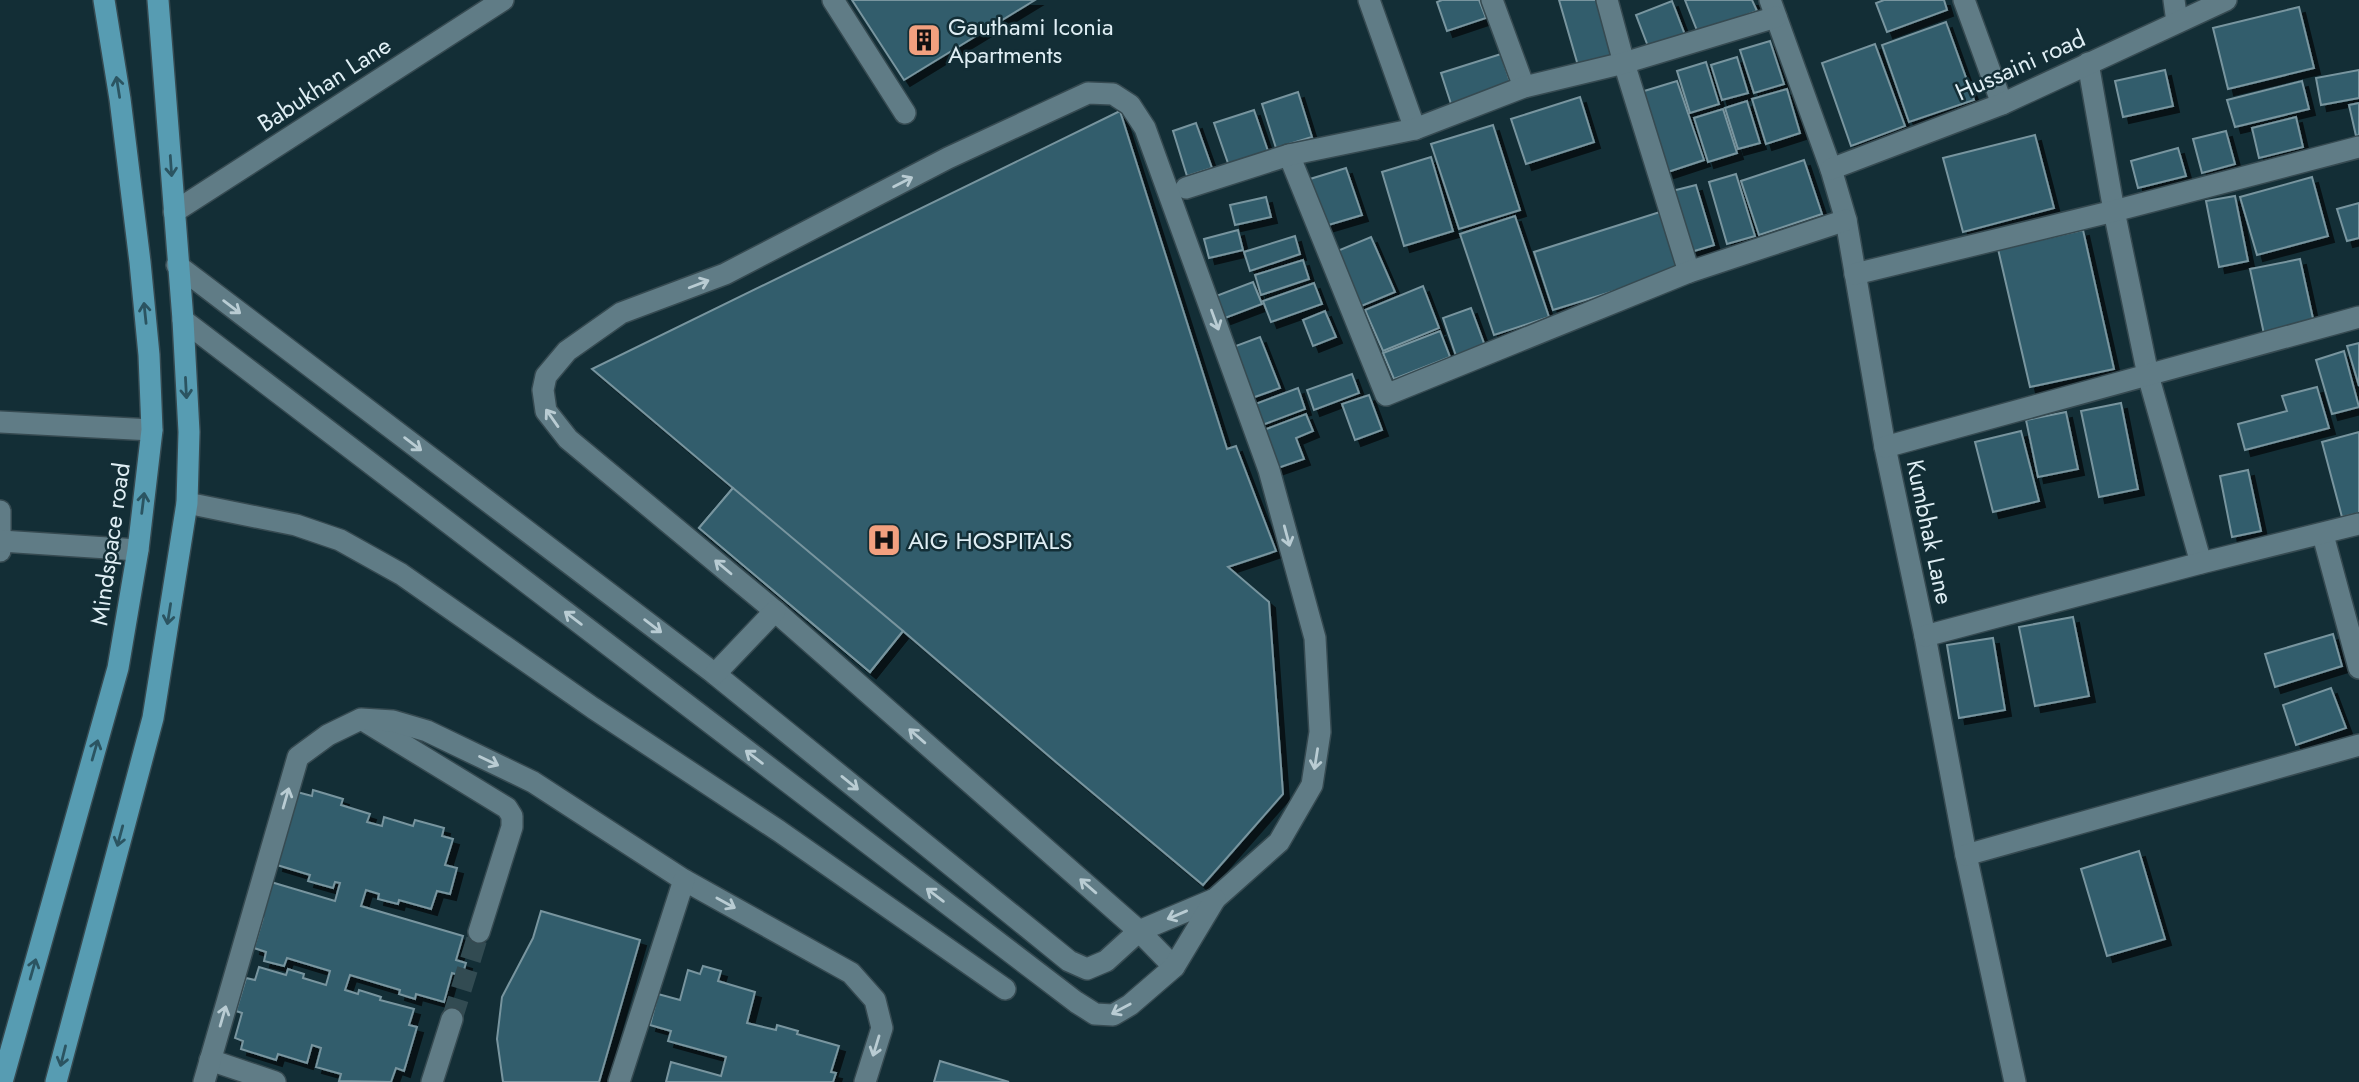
<svg xmlns="http://www.w3.org/2000/svg" width="2359" height="1082" font-family="Jost,sans-serif">
<defs>
<filter id="shadow"><feDropShadow dx="6" dy="6" stdDeviation="0" flood-color="#0009"/></filter>
</defs>
<rect width="100%" height="100%" fill="#132e36"/>
<g fill="#325d6c" stroke="#78959f" stroke-width="2" filter="url(#shadow)">
<polygon points="852,0 1035,0 904,80"/>
<polygon points="1442,0 1479,0 1486,18 1447,31 1437,2"/>
<polygon points="1559,0 1601,0 1618,58 1579,69"/>
<polygon points="1685,0 1752,0 1757,11 1698,33"/>
<polygon points="1884,0 1944,0 1947,10 1887,32 1876,3"/>
<polygon points="1672,1 1685,35 1649,49 1636,15"/>
<polygon points="2299,7 2314,68 2228,89 2213,28"/>
<polygon points="1946,22 1974,100 1909,122 1882,45"/>
<polygon points="1770,41 1784,84 1754,93 1740,50"/>
<polygon points="1875,44 1905,126 1851,146 1822,63"/>
<polygon points="1501,54 1512,88 1452,107 1441,73"/>
<polygon points="1737,57 1748,93 1722,100 1711,65"/>
<polygon points="1706,62 1719,104 1690,113 1677,71"/>
<polygon points="2165,70 2173,106 2123,117 2115,81"/>
<polygon points="2359,70 2359,98 2321,105 2316,78"/>
<polygon points="1677,81 1704,160 1668,172 1641,92"/>
<polygon points="2302,81 2309,109 2235,127 2227,100"/>
<polygon points="1787,89 1800,133 1766,144 1752,99"/>
<polygon points="1298,92 1312,137 1276,148 1262,104"/>
<polygon points="1580,97 1594,142 1526,164 1511,119"/>
<polygon points="1747,101 1760,143 1738,149 1725,108"/>
<polygon points="2359,103 2359,135 2356,136 2349,105"/>
<polygon points="1723,109 1737,153 1708,162 1694,118"/>
<polygon points="1254,110 1269,154 1229,166 1214,123"/>
<polygon points="1120,111 1227,449 1236,446 1276,551 1228,567 1269,602 1283,794 1203,885 1057,763 903,631 870,672 699,528 733,488 592,369"/>
<polygon points="2296,117 2303,147 2259,158 2252,128"/>
<polygon points="1196,123 1212,168 1187,176 1173,131"/>
<polygon points="1493,125 1520,210 1459,229 1431,144"/>
<polygon points="2226,131 2235,164 2202,173 2193,139"/>
<polygon points="2035,135 2054,208 1963,232 1943,158"/>
<polygon points="2178,148 2186,176 2138,188 2131,161"/>
<polygon points="1431,157 1453,231 1404,246 1382,172"/>
<polygon points="1804,160 1822,214 1759,235 1741,181"/>
<polygon points="1346,168 1362,215 1325,226 1310,179"/>
<polygon points="1736,174 1755,236 1727,244 1709,182"/>
<polygon points="2312,177 2328,236 2257,255 2240,197"/>
<polygon points="1696,185 1714,245 1691,252 1672,191"/>
<polygon points="2235,196 2248,261 2219,267 2206,201"/>
<polygon points="1266,197 1271,217 1235,225 1230,205"/>
<polygon points="2359,203 2359,238 2347,241 2337,209"/>
<polygon points="1663,211 1682,270 1553,310 1534,252"/>
<polygon points="1515,216 1549,317 1494,335 1460,234"/>
<polygon points="1238,230 1243,250 1209,258 1204,239"/>
<polygon points="2083,230 2114,369 2030,387 1998,249"/>
<polygon points="1295,236 1300,254 1250,271 1244,252"/>
<polygon points="1371,237 1395,292 1359,307 1335,252"/>
<polygon points="2300,259 2314,323 2264,334 2250,269"/>
<polygon points="1303,260 1309,279 1261,295 1255,275"/>
<polygon points="1253,282 1262,304 1225,318 1216,296"/>
<polygon points="1314,283 1322,304 1271,322 1263,301"/>
<polygon points="1423,286 1439,328 1383,351 1365,310"/>
<polygon points="1471,308 1485,346 1456,356 1443,318"/>
<polygon points="1325,311 1336,337 1313,346 1303,320"/>
<polygon points="1440,331 1450,357 1394,379 1383,353"/>
<polygon points="1260,337 1280,388 1252,398 1233,347"/>
<polygon points="2359,343 2359,386 2347,346"/>
<polygon points="2344,351 2359,407 2332,414 2316,360"/>
<polygon points="1352,374 1359,393 1314,410 1307,390"/>
<polygon points="2317,387 2329,428 2245,450 2238,424 2287,411 2282,396"/>
<polygon points="1298,388 1305,409 1257,427 1250,406"/>
<polygon points="1369,395 1382,430 1355,440 1342,404"/>
<polygon points="2121,403 2138,489 2099,497 2081,411"/>
<polygon points="2066,412 2078,469 2038,477 2026,420"/>
<polygon points="1306,414 1313,431 1296,438 1304,459 1275,469 1261,431"/>
<polygon points="2021,431 2039,501 1993,512 1975,442"/>
<polygon points="2359,432 2359,513 2342,517 2322,442"/>
<polygon points="2248,470 2261,531 2232,537 2220,476"/>
<polygon points="733,488 903,631 870,672 699,528"/>
<polygon points="2073,617 2089,696 2035,706 2019,627"/>
<polygon points="2333,634 2342,666 2275,687 2265,654"/>
<polygon points="1993,638 2005,710 1959,718 1947,645"/>
<polygon points="2331,688 2346,728 2296,745 2283,705"/>
<polygon points="313,790 343,799 341,805 370,814 367,822 382,826 384,817 413,826 415,820 444,828 442,836 453,839 445,865 457,868 450,894 437,891 431,909 399,900 398,904 378,899 379,894 366,890 361,906 463,936 456,960 466,963 462,976 452,973 444,1002 416,994 415,999 399,994 400,990 350,975 345,990 358,994 359,990 381,997 380,1000 414,1009 409,1025 417,1027 404,1071 396,1068 391,1082 339,1081 341,1074 316,1067 321,1048 312,1045 307,1063 278,1054 276,1060 241,1049 243,1041 235,1038 242,1013 236,1011 246,978 255,980 259,967 286,975 288,969 304,974 303,978 326,985 330,971 287,958 284,966 264,961 266,952 254,948 263,918 255,916 271,882 335,901 340,883 335,882 333,888 308,881 310,875 277,865 297,792 312,796"/>
<polygon points="2139,851 2165,939 2107,956 2081,869"/>
<polygon points="541,911 640,940 599,1082 503,1082 497,1039 502,997 533,938"/>
<polygon points="703,966 721,971 718,981 755,992 747,1023 776,1030 777,1025 798,1031 797,1034 839,1046 831,1072 836,1073 833,1082 666,1082 671,1062 721,1076 726,1057 668,1041 671,1031 650,1025 658,994 680,1000 688,970 700,974"/>
<polygon points="940,1061 1009,1082 934,1082"/>
</g>
<g fill="none" stroke-linecap="round" stroke-linejoin="round">
<polyline stroke="#324b52" stroke-width="21" stroke-dasharray="21 10" stroke-linecap="butt" points="452,1019 479,932"/>
<g stroke="#364a51" stroke-width="24">
<g id="minor">
<polyline points="833,0 905,113"/>
<polyline points="1369,0 1415,129"/>
<polyline points="1492,0 1524,87"/>
<polyline points="1607,0 1624,63 1689,272"/>
<polyline points="1770,0 1831,169 1846,220 1885,447 1925,636 1966,855 2015,1082"/>
<polyline points="1964,0 2002,104"/>
<polyline points="2174,0 2177,22"/>
<polyline points="2088,63 2114,211 2148,375 2201,563"/>
<polyline points="1289,155 1386,395 1689,272 1846,220"/>
<polyline points="1831,169 2002,104 2226,0"/>
<polyline points="1186,188 1289,155 1415,129 1524,87 1624,63 1776,17"/>
<polyline points="174,212 503,0"/>
<polyline points="177,265 715,674 1069,961 1087,969 1106,961 1139,931 1215,899 1279,842 1312,785 1320,732 1315,638 1269,470 1145,128 1130,105 1113,94 1088,93 948,158 725,274 621,313 567,351 546,376 543,390 546,411 568,439 775,611 1139,931 1174,967"/>
<polyline points="1855,274 2114,211 2359,147"/>
<polyline points="183,320 1076,1002 1095,1014 1113,1015 1130,1005 1174,967 1215,899"/>
<polyline points="0,422 152,430"/>
<polyline points="1885,447 2359,317"/>
<polyline points="187,503 296,525 340,540 401,574 593,708 779,831 1005,989"/>
<polyline points="0,511 0,551"/>
<polyline points="2323,535 2359,668"/>
<polyline points="1,541 138,550"/>
<polyline points="1925,636 2201,563 2359,524"/>
<polyline points="715,674 775,611"/>
<polyline points="363,720 507,808 512,816 512,827 479,932"/>
<polyline points="1966,855 2359,745"/>
<polyline points="210,1060 275,1082"/>
<polyline points="204,1082 298,757 328,735 361,719 393,721 427,731 533,782 684,880 851,973 875,1000 882,1028 865,1082"/>
<polyline points="432,1082 452,1019"/>
<polyline points="619,1082 684,880"/>
</g>
</g>
<g stroke="#364a51" stroke-width="24">
<g id="major">
<polyline points="2,1082 118,668 138,550 152,430 149,355 140,262 120,99 104,0"/>
<polyline points="56,1082 153,718 187,503 189,432 183,320 158,0"/>
</g>
</g>
<use href="#minor" stroke="#607c86" stroke-width="21"/>
<use href="#major" stroke="#579cb2" stroke-width="21"/>
</g>
<defs><path id="oneway-shaft" d="M-6 0H5M1.5-3L5.5 0L1.5 3" fill="none" stroke-width="1.6" stroke-linecap="round" stroke-linejoin="round" transform="scale(1.75)"/></defs>
<g stroke="#2b5461">
<use href="#oneway-shaft" transform="translate(118 87) rotate(-99)"/>
<use href="#oneway-shaft" transform="translate(171 166) rotate(86)"/>
<use href="#oneway-shaft" transform="translate(145 313) rotate(-96)"/>
<use href="#oneway-shaft" transform="translate(186 388) rotate(87)"/>
<use href="#oneway-shaft" transform="translate(143 503) rotate(-83)"/>
<use href="#oneway-shaft" transform="translate(169 614) rotate(99)"/>
<use href="#oneway-shaft" transform="translate(95 750) rotate(-74)"/>
<use href="#oneway-shaft" transform="translate(120 836) rotate(105)"/>
<use href="#oneway-shaft" transform="translate(33 969) rotate(-74)"/>
<use href="#oneway-shaft" transform="translate(63 1056) rotate(104)"/>
</g>
<g stroke="#b9ccd3">
<use href="#oneway-shaft" transform="translate(903 182) rotate(-27)"/>
<use href="#oneway-shaft" transform="translate(699 284) rotate(-21)"/>
<use href="#oneway-shaft" transform="translate(232 307) rotate(37)"/>
<use href="#oneway-shaft" transform="translate(1215 320) rotate(70)"/>
<use href="#oneway-shaft" transform="translate(552 418) rotate(-125)"/>
<use href="#oneway-shaft" transform="translate(413 444) rotate(37)"/>
<use href="#oneway-shaft" transform="translate(1287 536) rotate(75)"/>
<use href="#oneway-shaft" transform="translate(723 567) rotate(-140)"/>
<use href="#oneway-shaft" transform="translate(573 618) rotate(-143)"/>
<use href="#oneway-shaft" transform="translate(653 626) rotate(37)"/>
<use href="#oneway-shaft" transform="translate(917 736) rotate(-139)"/>
<use href="#oneway-shaft" transform="translate(754 757) rotate(-143)"/>
<use href="#oneway-shaft" transform="translate(1316 759) rotate(99)"/>
<use href="#oneway-shaft" transform="translate(489 761) rotate(26)"/>
<use href="#oneway-shaft" transform="translate(850 783) rotate(39)"/>
<use href="#oneway-shaft" transform="translate(286 798) rotate(-74)"/>
<use href="#oneway-shaft" transform="translate(1088 886) rotate(-139)"/>
<use href="#oneway-shaft" transform="translate(935 895) rotate(-143)"/>
<use href="#oneway-shaft" transform="translate(726 903) rotate(29)"/>
<use href="#oneway-shaft" transform="translate(1177 915) rotate(157)"/>
<use href="#oneway-shaft" transform="translate(1121 1009) rotate(152)"/>
<use href="#oneway-shaft" transform="translate(223 1016) rotate(-74)"/>
<use href="#oneway-shaft" transform="translate(876 1046) rotate(107)"/>
</g>
<defs>
<g id="building-square" transform="scale(1.75)"><rect x="-9" y="-9" width="18" height="18" rx="4" fill="#f2a07f" stroke="#132e36"/><path d="M-4-6H4V6H1V3H-1V6H-4ZM-2.5-4.3h1.7v1.8h-1.7ZM.8-4.3h1.7v1.8H.8ZM-2.5-1h1.7V.8h-1.7ZM.8-1h1.7V.8H.8Z" fill="#111"/></g>
<g id="hospital-square" transform="scale(1.75)"><rect x="-9" y="-9" width="18" height="18" rx="4" fill="#f2a07f" stroke="#132e36"/><path d="M-5-5h3v3.5h4V-5h3V5h-3V1.5h-4V5h-3Z" fill="#111"/></g>
</defs>
<g fill-rule="evenodd">
<use href="#building-square" x="924" y="40"/>
<use href="#hospital-square" x="884" y="540"/>
</g>
<g text-anchor="middle" dominant-baseline="central" stroke-width="5" stroke-linejoin="round" paint-order="stroke">
<g font-size="24" fill="#dfeef4" stroke="#132e36" text-anchor="start">
<text x="948" y="26">Gauthami Iconia<tspan x="948" dy="28">Apartments</tspan></text>
<text x="908" y="540">AIG HOSPITALS</text>
</g>
<g font-size="24" fill="#dfeef4" stroke="#132e36">
<text transform="translate(2020 65) rotate(-24)">Hussaini road</text>
<text transform="translate(324 84) rotate(-33)">Babukhan Lane</text>
<text transform="translate(1930 532) rotate(78)">Kumbhak Lane</text>
<text transform="translate(110 544) rotate(-82)">Mindspace road</text>
</g>
</g>
</svg>
